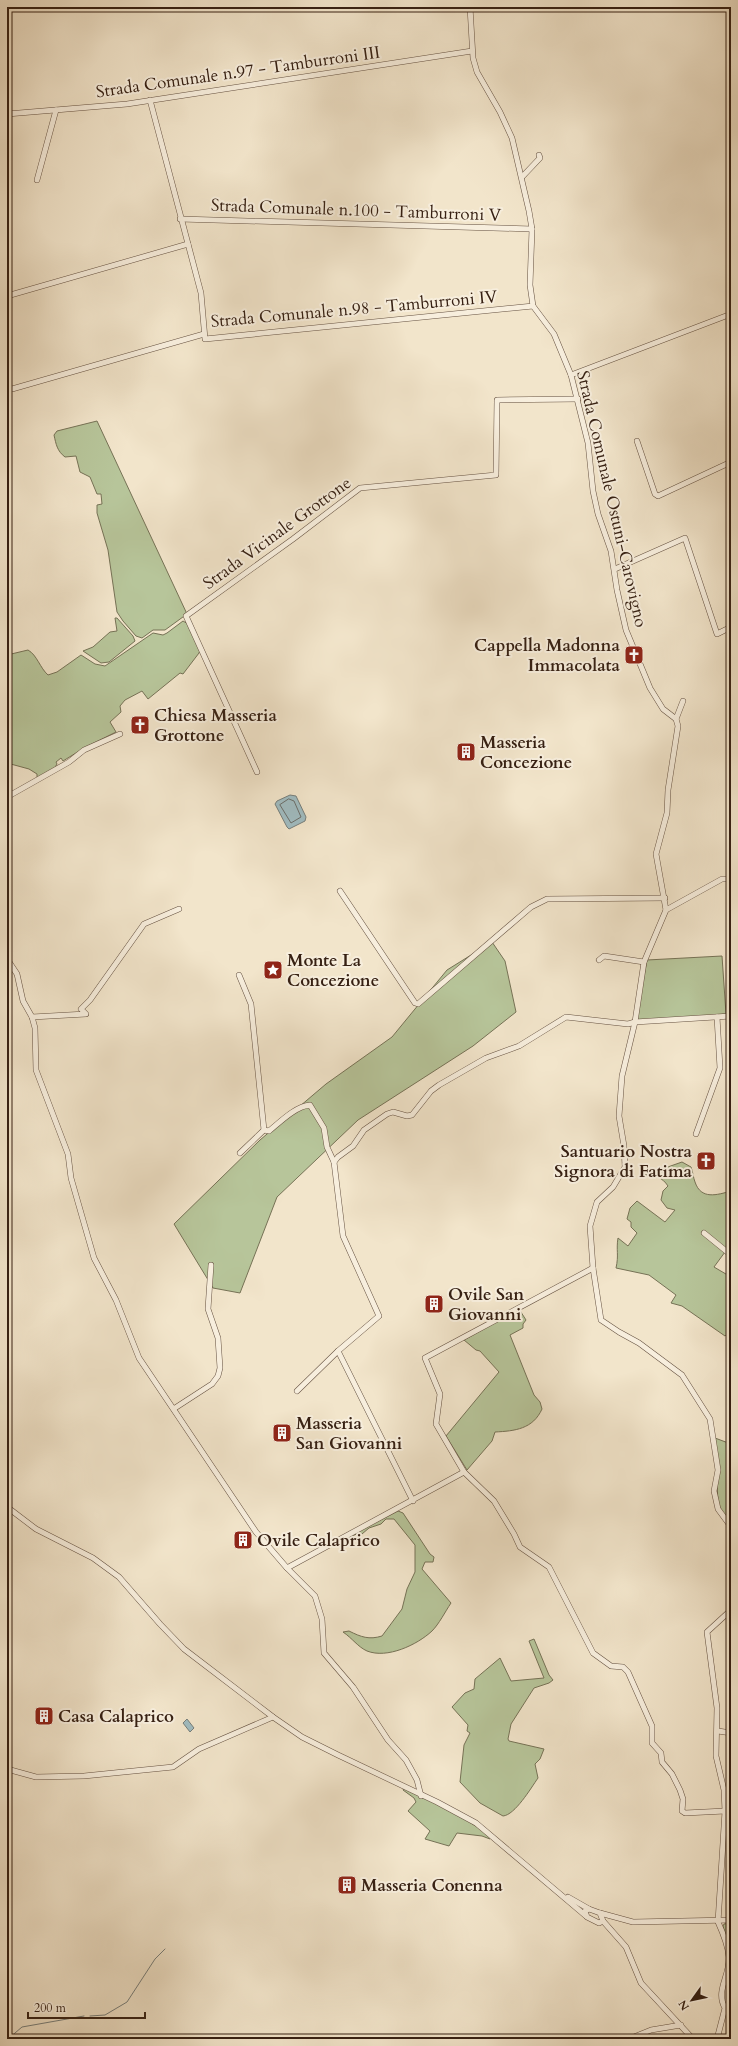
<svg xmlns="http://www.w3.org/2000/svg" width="738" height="2046" font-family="Cardo,serif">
<rect width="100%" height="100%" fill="#f2e5cb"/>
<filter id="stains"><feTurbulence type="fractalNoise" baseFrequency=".005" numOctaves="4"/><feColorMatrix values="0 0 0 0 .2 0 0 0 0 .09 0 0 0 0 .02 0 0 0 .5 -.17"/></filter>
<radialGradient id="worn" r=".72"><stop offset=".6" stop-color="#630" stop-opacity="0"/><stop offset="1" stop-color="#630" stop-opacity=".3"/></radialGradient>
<g fill="#b7c59a" stroke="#767256">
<path d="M97,421L187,614L165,630H153L142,638L136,636L123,621L117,612L108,550L97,513V505L102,504L101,494H97L90,477L80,472L76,456L65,457C57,451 56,444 54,435L57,431Z"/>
<polygon points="115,618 117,618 133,636 135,641 109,662 101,663 83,651 93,647 110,632 117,631"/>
<path d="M183,621L188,624L200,650L199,653L183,674L180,673L148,699L142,691L125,700L120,706L121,712L110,722L116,732L84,748L63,761L61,758L56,762L57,764L54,769L37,778V774L29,769L7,763V655L28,650C37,655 40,668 48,675L57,672L81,655L95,664L105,666L153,633L163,635L167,633Z"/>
<polygon points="492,942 505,961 516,1012 473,1046 358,1120 277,1197 240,1293 213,1288 174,1224 260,1140 326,1084 392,1037 447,970"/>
<polygon points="722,956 726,1014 635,1022 647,960"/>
<path d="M682,1162L691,1167C693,1172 693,1177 695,1182C701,1200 717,1195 731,1191V1252H725L714,1267L731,1277V1331L725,1336L682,1306L671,1303L676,1295L649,1275L616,1268C619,1255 616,1250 618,1238L628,1246L637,1233L631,1227V1222L627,1219L630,1208L637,1201L665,1222L675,1210L667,1208L661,1200L663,1191L668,1186C662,1177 656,1176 645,1175Z"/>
<path d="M519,1309L526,1320L523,1324V1328L510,1335L534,1395L540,1402L542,1409C533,1429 515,1431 495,1432L492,1441L467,1470L446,1436L499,1372L480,1351L476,1350L464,1340Z"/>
<polygon points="715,1438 731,1444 731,1527 718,1504"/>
<path d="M398,1511L403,1513L430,1554L434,1557L433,1562H425L422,1569L451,1603C445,1612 439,1624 432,1631C417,1645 387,1659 367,1651C358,1647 352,1638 343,1632L349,1631C361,1637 369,1640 382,1636L402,1609L407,1589L415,1572V1545L394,1519H386L381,1524L369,1528L362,1534L359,1533L329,1546Z"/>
<path d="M534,1639L549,1675L553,1680L549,1683L534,1688L511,1724L508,1739L509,1741L544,1749L540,1759L535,1764L538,1778C531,1788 515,1815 503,1816L480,1803L460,1782L464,1745L470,1733L467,1731L468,1725L452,1707L465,1693L474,1689L475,1679L500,1658L511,1681L544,1678L529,1641Z"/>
<polygon points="404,1788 456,1813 492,1837 490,1839 482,1836 457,1833 449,1846 425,1839 430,1831 408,1811 416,1802 414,1798 403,1790"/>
<polygon points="731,1923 731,1955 723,1926 724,1924"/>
</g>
<g fill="#a0bcc1" stroke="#767e7b">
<polygon points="290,795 296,796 306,817 305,821 289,829 287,827 275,804 277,801"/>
<polygon points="187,1719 194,1728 190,1732 183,1723"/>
</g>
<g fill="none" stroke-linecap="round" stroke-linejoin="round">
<polygon stroke="#6b6e6a" stroke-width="1" points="289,799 294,801 301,817 291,823 280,805"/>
<g stroke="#767e7b" stroke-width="1">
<polyline points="90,2016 105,2015 127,2002 155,1959 165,1949"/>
<polyline points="8,2039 22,2027 84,2016"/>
</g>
<g stroke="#655141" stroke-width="6">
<g id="minor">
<polyline points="470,7 473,58 477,72 500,112 512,138 529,211 532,229 530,285 533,306 554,334 571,375 588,443 593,491 598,514 611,551 617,590 626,630 650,688 663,709 676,719 678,726 668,790 667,813 656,854 666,910 644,962 635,1022 622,1076 619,1116 624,1146 625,1167 613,1187 597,1202 590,1226 593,1268 601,1320 619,1332 639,1343 682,1375 710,1419 718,1470 714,1491 718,1509 729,1524 731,1545"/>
<polyline points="150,100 201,293 205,339 533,306"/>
<polyline points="7,114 127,104 472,51"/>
<polyline points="522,177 540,158 539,155"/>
<polyline points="37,180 56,110"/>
<polyline points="180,219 532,229"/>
<polyline points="7,296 188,244"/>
<polyline points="571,375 731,314"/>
<polyline points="12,389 204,334"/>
<polyline points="637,441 655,494 658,496 731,462"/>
<polyline points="615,569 685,538 717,634 731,627"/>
<polyline points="676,719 683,701"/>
<polyline points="257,772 186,616 293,539 360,488 496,475 497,400 578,399"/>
<polyline points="7,797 69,762 84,750 120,734"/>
<polyline points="340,891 415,1003 418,1004 531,907 547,899 665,898"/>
<polyline points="666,910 722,879 727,879 731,882"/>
<polyline points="7,959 17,974 23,1001 32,1017 35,1028 36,1070 68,1154 71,1178 94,1258 116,1300 139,1358 256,1532 287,1568 315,1596 322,1619 324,1653 353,1687 388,1740 406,1760 417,1780 421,1796"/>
<polyline points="599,960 604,956 644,962"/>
<path d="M239,975L251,1004L264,1130L269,1131C280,1122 296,1106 310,1105L324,1128L327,1147L334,1162L343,1236L379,1316L338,1351L297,1391"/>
<polyline points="32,1017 86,1014 81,1009 90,1000 144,924 179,909"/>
<polyline points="696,1134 720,1068 717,1017"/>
<polyline points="240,1153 264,1130"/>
<polyline points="334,1162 338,1157 353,1146 364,1130 387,1114 393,1112 407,1116 412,1115 431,1091 439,1085 486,1058 519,1046 566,1017 628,1024 635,1022 731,1016"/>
<polyline points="704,1233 731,1255"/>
<polyline points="593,1268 425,1358 440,1394 436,1424 464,1472 494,1501 514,1534 520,1547 549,1567 593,1653 611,1666 623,1667 628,1672 652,1726 652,1743 661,1753 662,1762 672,1774 680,1790 683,1799 682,1811 685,1813 725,1811"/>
<polyline points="338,1351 413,1501"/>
<polyline points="175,1408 212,1384 218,1376 220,1368 218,1338 208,1309 211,1265"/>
<polyline points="7,1507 36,1529 93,1558 119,1577 160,1624 184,1649 273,1717 302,1737 338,1755 437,1802 476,1823 586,1916"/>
<polyline points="287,1568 464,1472"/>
<polyline points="718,1731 731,1733"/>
<polyline points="7,1769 36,1777 84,1776 173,1767 199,1749 273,1717"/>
<polyline points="568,1897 589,1909"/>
<polygon points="589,1909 600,1913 603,1921 599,1923 587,1917 585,1911"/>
<polyline points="600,1913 633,1922 731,1920"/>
<polyline points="603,1921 626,1947 641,1983 693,2039"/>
<polyline points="629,2039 651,2030 681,2025"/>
<path d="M717,2039L725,2008C715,1991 730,1976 729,1957C728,1945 723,1933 718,1922L725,1811L724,1790L716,1756L717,1708L707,1632L731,1610"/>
</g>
</g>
<use href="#minor" stroke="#f7eedd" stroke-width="5"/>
</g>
<defs>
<g id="church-square" transform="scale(1)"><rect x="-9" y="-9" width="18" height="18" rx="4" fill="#8f2418" stroke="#f7eedd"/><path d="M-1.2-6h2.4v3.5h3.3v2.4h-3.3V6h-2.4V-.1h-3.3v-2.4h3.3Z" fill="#fff"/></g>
<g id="building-square" transform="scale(1)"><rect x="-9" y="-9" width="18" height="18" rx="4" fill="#8f2418" stroke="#f7eedd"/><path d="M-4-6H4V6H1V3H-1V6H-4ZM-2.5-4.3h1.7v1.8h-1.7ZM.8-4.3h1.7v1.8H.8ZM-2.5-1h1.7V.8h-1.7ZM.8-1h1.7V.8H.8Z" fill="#fff"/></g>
<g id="sight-square" transform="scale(1)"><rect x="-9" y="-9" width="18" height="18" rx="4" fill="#8f2418" stroke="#f7eedd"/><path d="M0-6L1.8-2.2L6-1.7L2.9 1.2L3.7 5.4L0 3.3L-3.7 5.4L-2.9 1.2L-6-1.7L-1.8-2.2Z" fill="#fff"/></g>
</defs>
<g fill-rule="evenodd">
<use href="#church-square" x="634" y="655"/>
<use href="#church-square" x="140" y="725"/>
<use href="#building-square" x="466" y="752"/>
<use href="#sight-square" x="273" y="970"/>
<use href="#church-square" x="706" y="1161"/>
<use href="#building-square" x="434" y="1304"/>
<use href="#building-square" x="282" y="1433"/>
<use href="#building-square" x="243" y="1540"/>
<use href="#building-square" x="44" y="1716"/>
<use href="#building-square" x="347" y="1885"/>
</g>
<g text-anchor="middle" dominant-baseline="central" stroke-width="4" stroke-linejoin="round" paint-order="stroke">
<g font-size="17" fill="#362013" stroke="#f7eedd">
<text transform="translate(238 72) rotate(-8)">Strada Comunale n.97 - Tamburroni III</text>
<text transform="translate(356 210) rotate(2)">Strada Comunale n.100 - Tamburroni V</text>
<text transform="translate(354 309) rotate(-5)">Strada Comunale n.98 - Tamburroni IV</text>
<text transform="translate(612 499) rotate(77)">Strada Comunale Ostuni-Carovigno</text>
<text transform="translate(277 533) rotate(-36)">Strada Vicinale Grottone</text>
</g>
<g font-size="17" font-weight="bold" fill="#362013" stroke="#f7eedd" text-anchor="start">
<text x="620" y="645" text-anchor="end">Cappella Madonna<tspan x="620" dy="20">Immacolata</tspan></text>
<text x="154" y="715">Chiesa Masseria<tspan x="154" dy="20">Grottone</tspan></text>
<text x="480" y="742">Masseria<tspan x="480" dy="20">Concezione</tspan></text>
<text x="287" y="960">Monte La<tspan x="287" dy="20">Concezione</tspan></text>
<text x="692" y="1151" text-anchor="end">Santuario Nostra<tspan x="692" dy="20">Signora di Fatima</tspan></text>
<text x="448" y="1294">Ovile San<tspan x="448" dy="20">Giovanni</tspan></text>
<text x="296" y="1423">Masseria<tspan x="296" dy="20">San Giovanni</tspan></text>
<text x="257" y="1540">Ovile Calaprico</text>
<text x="58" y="1716">Casa Calaprico</text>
<text x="361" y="1885">Masseria Conenna</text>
</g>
</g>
<rect width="738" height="2046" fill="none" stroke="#f2e5cb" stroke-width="24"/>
<rect x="8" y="8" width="722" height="2030" fill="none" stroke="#362013" stroke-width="2"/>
<rect x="12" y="12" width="714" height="2022" fill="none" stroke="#362013"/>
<g transform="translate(692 2000) rotate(237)" stroke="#f7eedd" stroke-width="3" paint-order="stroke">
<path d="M0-3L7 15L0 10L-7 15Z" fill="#362013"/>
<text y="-6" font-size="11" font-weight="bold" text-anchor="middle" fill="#362013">N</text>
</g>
<path d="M28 2012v6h117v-6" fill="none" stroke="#362013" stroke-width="2"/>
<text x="34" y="2012" font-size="12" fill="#362013" stroke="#f7eedd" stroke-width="3" paint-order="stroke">200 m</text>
<rect width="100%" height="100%" filter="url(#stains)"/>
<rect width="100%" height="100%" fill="url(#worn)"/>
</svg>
